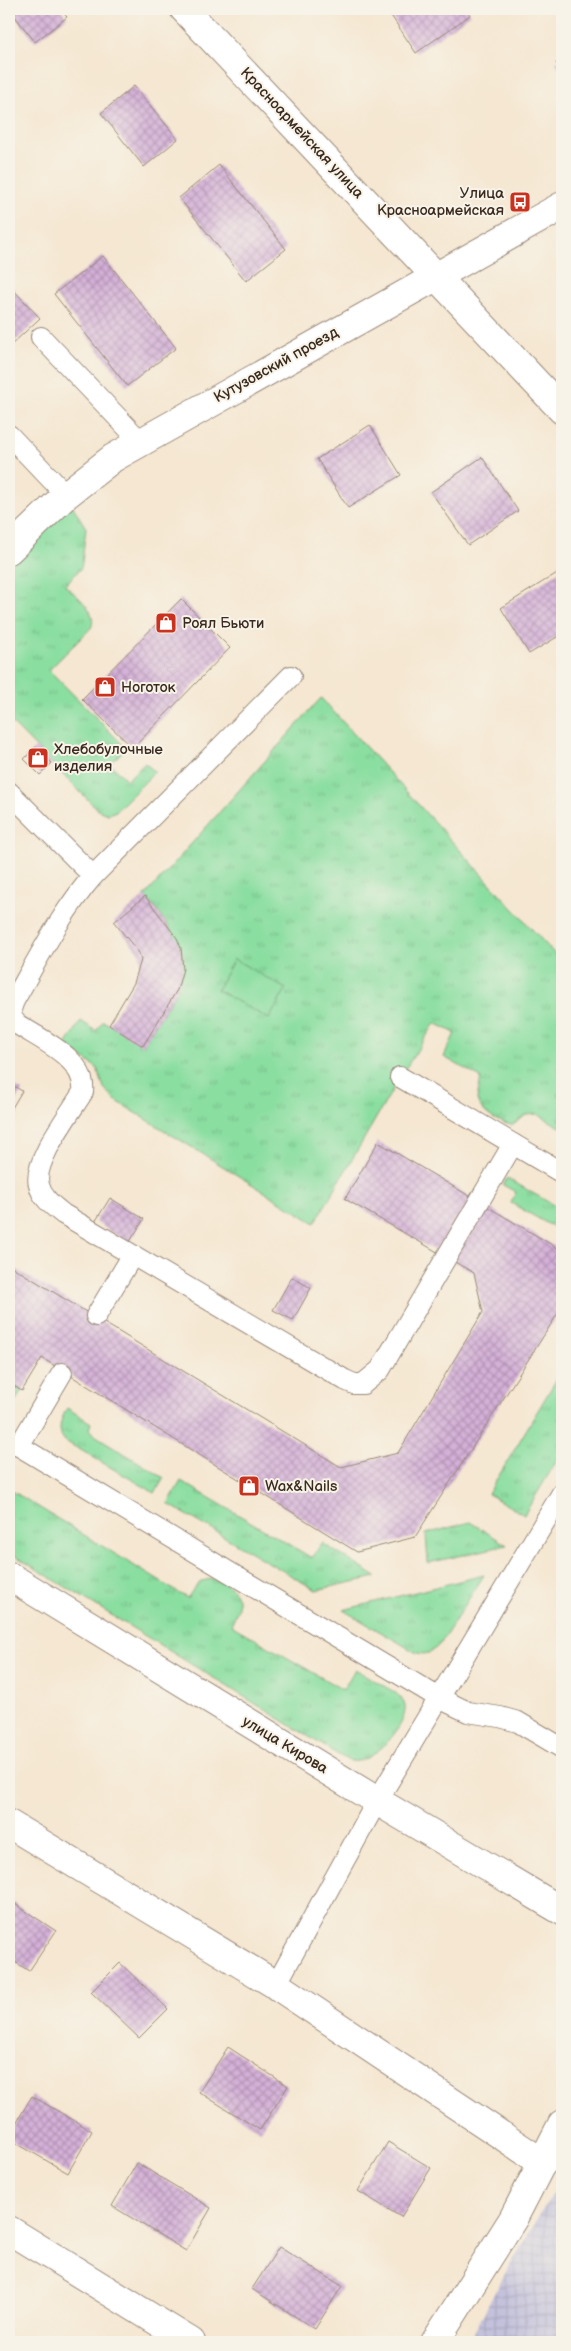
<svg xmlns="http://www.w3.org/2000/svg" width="571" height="2351" font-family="'Balsamiq Sans',sans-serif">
<defs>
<pattern id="industrial-grid" width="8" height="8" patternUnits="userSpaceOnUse" patternTransform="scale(1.25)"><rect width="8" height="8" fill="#c3c1db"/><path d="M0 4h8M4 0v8" fill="none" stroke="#a8a6bc"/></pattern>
<pattern id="grass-tufts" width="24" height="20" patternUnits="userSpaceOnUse" patternTransform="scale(1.25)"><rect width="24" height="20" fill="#8adea0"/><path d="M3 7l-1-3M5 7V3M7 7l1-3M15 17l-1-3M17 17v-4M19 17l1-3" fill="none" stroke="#78bf89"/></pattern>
<pattern id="building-cross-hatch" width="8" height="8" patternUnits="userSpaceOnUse" patternTransform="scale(1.25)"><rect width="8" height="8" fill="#d4b0d8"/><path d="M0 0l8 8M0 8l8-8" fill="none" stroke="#ad8faf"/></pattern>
</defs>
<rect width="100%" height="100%" fill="#f7f3e8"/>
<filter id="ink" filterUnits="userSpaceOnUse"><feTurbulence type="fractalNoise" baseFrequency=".02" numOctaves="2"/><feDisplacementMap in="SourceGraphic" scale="10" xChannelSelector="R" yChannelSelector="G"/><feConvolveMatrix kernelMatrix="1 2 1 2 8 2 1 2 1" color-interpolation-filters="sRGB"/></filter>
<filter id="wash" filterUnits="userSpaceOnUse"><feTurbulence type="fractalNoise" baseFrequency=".0096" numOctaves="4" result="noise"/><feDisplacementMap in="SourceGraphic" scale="20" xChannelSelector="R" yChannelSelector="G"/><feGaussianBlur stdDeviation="1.12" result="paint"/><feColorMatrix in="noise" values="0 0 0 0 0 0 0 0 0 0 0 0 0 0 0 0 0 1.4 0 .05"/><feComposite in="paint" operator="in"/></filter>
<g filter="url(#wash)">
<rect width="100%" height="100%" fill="#f5e7d1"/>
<polygon fill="url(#industrial-grid)" points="562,2177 562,2342 469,2342 499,2284"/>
<g fill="url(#grass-tufts)" stroke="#62845f">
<path d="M66,495L86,528L82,563L81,568L65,585C76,596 99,611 91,628L49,670L126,748L110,764L127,780L145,763L155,772L116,811L108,814L98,810L9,720V550Z"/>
<path d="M321,698L562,962V1128L537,1114L526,1115L513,1125C500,1124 480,1113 477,1099L481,1078L444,1057L455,1033L435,1023L400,1077L315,1223L115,1100L104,1088L97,1068L66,1045L81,1021L96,1031L103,1021L143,1045C186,976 204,964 145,896Z"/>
<polygon points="507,1178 562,1210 562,1232 511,1203 516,1192 503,1185"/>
<polygon points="562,1370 562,1452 524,1515 488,1494"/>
<polygon points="9,1383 22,1391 13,1405 9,1403"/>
<path d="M67,1408L91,1423L89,1429L93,1434L164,1478L155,1493L65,1441C56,1431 61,1419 67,1408Z"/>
<polygon points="181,1481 312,1558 322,1543 376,1577 316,1590 168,1504"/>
<path d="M9,1489L187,1598C192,1592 196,1584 203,1581C216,1575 235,1586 238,1599C240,1608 234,1617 231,1625L343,1690L355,1669L396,1693C400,1697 404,1701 405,1706C408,1726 372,1765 351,1761C346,1760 341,1756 337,1754L9,1552Z"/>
<polygon points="470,1522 507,1545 428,1563 426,1534"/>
<path d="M484,1575L441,1643C433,1651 427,1657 415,1652L343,1610Z"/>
</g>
<polygon fill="#8adea0" stroke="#62845f" points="234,959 286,989 269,1019 217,990"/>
<g id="blocks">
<g fill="url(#building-cross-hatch)">
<polygon points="9,9 60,9 67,17 35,42"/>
<polygon points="397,9 466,9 470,15 416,53 390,14"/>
<polygon points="562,59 562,72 556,63"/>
<polygon points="134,86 178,139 144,167 101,113"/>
<polygon points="219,165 286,249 246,281 179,198"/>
<polygon points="103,256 176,348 127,386 54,294"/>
<polygon points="9,285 40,318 9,347"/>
<polygon points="370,425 401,475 348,508 317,459"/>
<polygon points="482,457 518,511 468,545 431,492"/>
<polygon points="562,570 562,634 529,654 501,608"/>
<polygon points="181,599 230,648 133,748 82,699"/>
<polygon points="36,747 52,763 40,775 24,759"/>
<polygon points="145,896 177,938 181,948 183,969 177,990 143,1046 109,1025 134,983 141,960 139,953 114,922"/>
<polygon points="9,1083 22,1091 9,1113"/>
<polygon points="378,1142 559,1249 562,1261 562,1307 415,1537 357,1552 42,1358 22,1391 9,1383 9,1265 341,1467 398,1453 483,1312 474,1273 345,1199"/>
<polygon points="110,1198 144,1219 129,1243 95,1222"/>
<polygon points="292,1277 311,1288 293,1320 273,1310"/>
<polygon points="9,1900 56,1931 29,1971 9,1958"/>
<polygon points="120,1963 168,2009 139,2038 91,1992"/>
<polygon points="228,2047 288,2086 260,2130 199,2092"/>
<polygon points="32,2096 92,2131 68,2173 9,2139 9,2135"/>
<polygon points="388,2142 431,2168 401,2217 358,2191"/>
<polygon points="137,2163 211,2208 186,2251 112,2206"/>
<polygon points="279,2247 342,2286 315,2329 252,2289"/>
</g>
</g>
</g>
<g filter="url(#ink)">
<use href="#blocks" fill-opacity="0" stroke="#988878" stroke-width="1"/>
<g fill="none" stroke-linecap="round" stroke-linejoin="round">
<g stroke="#988878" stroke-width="22">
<g id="lane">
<polyline points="41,337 140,441"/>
<polyline points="9,435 66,495"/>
<polyline points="9,792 93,876 291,676"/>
<path d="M93,876C61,913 39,957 15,999C10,1009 9,1016 17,1024C41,1040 87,1059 83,1092C71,1112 32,1162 39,1185C42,1198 53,1206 63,1214L345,1380L354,1384H363L380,1370L513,1144"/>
<polyline points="400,1077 562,1173"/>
<polyline points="96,1316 132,1256"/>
<polyline points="9,1440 439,1698 377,1801 276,1985"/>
<polyline points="19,1446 62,1373"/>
<polyline points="562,1493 439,1698 468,1712 500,1717 518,1722 562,1748"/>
</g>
</g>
<g stroke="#988878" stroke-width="30">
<g id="street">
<polyline points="184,9 562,410"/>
<polyline points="9,1824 276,1985 543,2163"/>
<polyline points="9,2230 191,2342"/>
<polyline points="435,2342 513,2219 562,2124"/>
</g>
</g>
<g stroke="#988878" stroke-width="30">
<g id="secondary">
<polyline points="9,550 66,495 113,458 562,206"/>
<polyline points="9,1576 377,1801 562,1911"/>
</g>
</g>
<use href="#lane" stroke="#fff" stroke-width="20"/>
<use href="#street" stroke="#fff" stroke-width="28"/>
<use href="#secondary" stroke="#fff" stroke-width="28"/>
</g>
</g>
<defs>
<g id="bus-square" transform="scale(1.125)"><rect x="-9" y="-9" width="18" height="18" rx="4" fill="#c8321e" stroke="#f7f3e8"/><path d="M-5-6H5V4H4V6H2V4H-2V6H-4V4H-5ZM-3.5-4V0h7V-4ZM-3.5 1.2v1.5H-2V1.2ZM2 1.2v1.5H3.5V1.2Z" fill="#fff"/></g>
<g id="shop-square" transform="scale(1.125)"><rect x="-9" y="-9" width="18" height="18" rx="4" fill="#c8321e" stroke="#f7f3e8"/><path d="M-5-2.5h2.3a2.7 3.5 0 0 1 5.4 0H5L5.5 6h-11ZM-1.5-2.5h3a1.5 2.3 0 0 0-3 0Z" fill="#fff"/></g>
</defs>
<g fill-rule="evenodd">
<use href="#bus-square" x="520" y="202"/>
<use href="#shop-square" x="166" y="623"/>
<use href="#shop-square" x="105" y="687"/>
<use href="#shop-square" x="38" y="758"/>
<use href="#shop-square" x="249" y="1486"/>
</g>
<g text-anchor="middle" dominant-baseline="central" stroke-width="4" stroke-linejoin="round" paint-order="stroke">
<g font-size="15" fill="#3b2a1e" stroke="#f7f3e8">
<text transform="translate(302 133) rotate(47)">Красноармейская улица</text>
<text transform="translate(276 365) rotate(-29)">Кутузовский проезд</text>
<text transform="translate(285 1745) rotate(31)">улица Кирова</text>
</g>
<g font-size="15" fill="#3b2a1e" stroke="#f7f3e8" text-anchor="start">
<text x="504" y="193" text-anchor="end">Улица<tspan x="504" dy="17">Красноармейская</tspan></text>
<text x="182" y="623">Роял Бьюти</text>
<text x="121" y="687">Ноготок</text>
<text x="54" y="749">Хлебобулочные<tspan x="54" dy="17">изделия</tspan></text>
<text x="265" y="1486">Wax&amp;Nails</text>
</g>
</g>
<rect width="571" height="2351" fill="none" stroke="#f7f3e8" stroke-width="30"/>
</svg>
